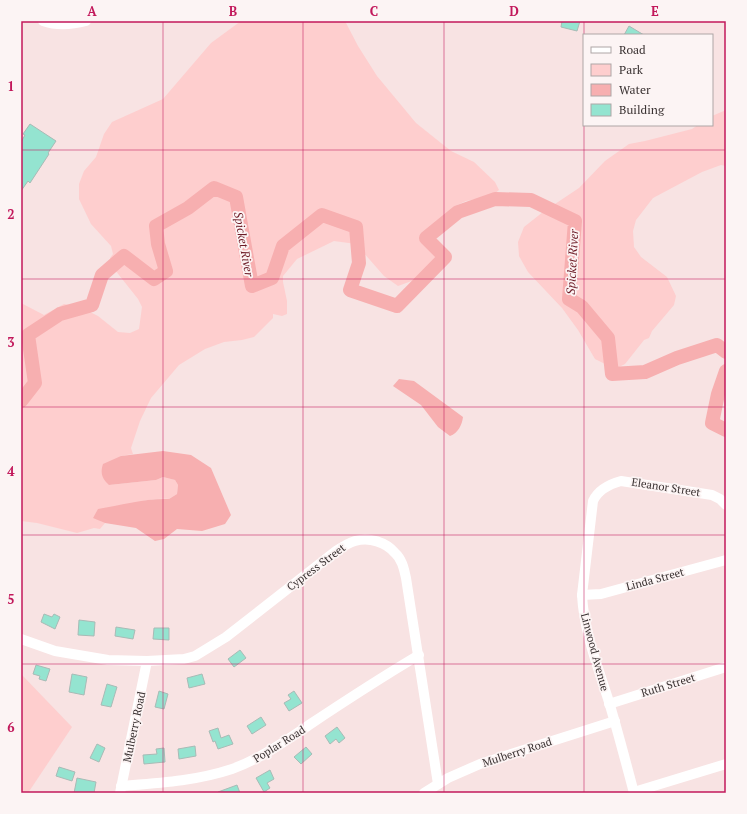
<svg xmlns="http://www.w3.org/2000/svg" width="747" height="814" font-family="'PT Serif',serif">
<rect width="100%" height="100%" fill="#f8e3e3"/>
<g fill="#fecece">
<path d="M241,21H345L358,46L377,76L416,123L451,151L474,162L495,182L499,190L492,196L466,201L455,206L438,226L436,235L442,263L436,272L398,286L384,276L356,244L334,241L297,259L283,276V282L287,301V314L282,316L273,314V318L254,337L242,340L224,342L205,349L179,365L151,398L140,421L131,448L133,454L121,456L109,485L156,480L163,477L175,480L178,485L177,494L169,499C143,497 118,509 93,517L105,523L100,529L94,528L77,533L37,523L21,521V303L44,315L64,304L80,307L98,316L118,332L130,333L139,329L142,307L138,299L115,270L110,258L113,254L111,246L91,224L79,199V184L84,171L96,157L104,134L112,122L163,99L211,43Z"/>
<polygon points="726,110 726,166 721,165 702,172 653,198 636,220 633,231 634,247 641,257 667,277 676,296 674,305 652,331 649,338 644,340 625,364 615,369 595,359 578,330 562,308 528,272 519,256 518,242 524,227 543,212 579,188 605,161 629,144 645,141 692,129 698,125 712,125 712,116"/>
<polygon points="21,674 72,727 28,793 21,793"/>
</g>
<g fill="#f7afb0">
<path d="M399,379L414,381L463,417C462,425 458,433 450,436L438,427L421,405L393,386Z"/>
<path d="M163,451L191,455L211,468L231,515L225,524L202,531L177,529L164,539L155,541L136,528L105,523L93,518L98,509C121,505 146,498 169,499L177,494L178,485L175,480L163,477L156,480L109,485C102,479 100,473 103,464L121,456Z"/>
</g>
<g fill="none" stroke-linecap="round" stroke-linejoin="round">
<g stroke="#f7afb0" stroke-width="14">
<polyline points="726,371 718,394 712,423 726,430"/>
<polyline points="21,401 35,383 28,335 60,314 92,305 102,275 124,256 154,279 166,271 158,244 156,226 188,208 214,188 236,197 252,286 272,278 283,246 322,215 356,227 359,263 350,290 397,306 445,257 426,238 458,212 495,199 531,200 575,221 569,299 582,307 608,338 612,374 645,372 677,358 717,345 726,352"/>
</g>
</g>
<g fill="#94e4d0" stroke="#a8bbb6">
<polygon points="562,21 580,21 577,31 561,27"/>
<polygon points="629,26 644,35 624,35"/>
<polygon points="30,124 56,141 48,153 49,154 30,183 28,181 21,191 21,142 25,135 23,134"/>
<polygon points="44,614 52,617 54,614 60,617 55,629 41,622"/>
<polygon points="79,620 95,622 94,636 78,635"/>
<polygon points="116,627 135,630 133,639 115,636"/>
<polygon points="154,628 169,628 169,640 153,639"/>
<polygon points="240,650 246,658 234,667 228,659"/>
<polygon points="36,665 50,669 46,681 39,679 40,676 33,674"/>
<polygon points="72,674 87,677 84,695 69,692"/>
<polygon points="202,674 205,684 189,688 187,678"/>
<polygon points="107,684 117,687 111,707 101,705"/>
<polygon points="159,691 168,694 164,709 155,707"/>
<polygon points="294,691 302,703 289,711 284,703 291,699 288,695"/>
<polygon points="261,717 266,725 252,734 247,726"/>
<polygon points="337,727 345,738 339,743 336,739 330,744 325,736"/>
<polygon points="218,728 221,738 229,735 233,744 218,749 215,741 213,742 209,731"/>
<polygon points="97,744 105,748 99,762 90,758"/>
<polygon points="195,746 196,756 179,759 178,749"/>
<polygon points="306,747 312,754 301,764 294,757"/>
<polygon points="164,748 165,762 144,764 143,755 157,754 156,749"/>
<polygon points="59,767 75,772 72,781 56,776"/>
<polygon points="270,770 274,779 267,783 270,788 264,792 256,778"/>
<polygon points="77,778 96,782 94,793 74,793"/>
<polygon points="237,785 240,793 218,793 218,792"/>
</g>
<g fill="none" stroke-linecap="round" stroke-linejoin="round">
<g stroke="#fff" stroke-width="10">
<path d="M43,21C57,26 71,25 86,21"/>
<polyline points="582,595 601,594 726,560"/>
<path d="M21,639L55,651L108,660L147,661L184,659L195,656L226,637L336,551C342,547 348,543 355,541C369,537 386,542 395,553C402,559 404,569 406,578L438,784"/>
<polyline points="609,704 726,667"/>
<path d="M121,786C159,783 196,781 232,769C260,759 284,742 309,725C345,701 382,677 419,655"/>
<polyline points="634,792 726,764"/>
<polyline points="120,793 147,661"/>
<polyline points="424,793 448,778 480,764 615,721"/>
<path d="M634,793C626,763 618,732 609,702C598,667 584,632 582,595L593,501C598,490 610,484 621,481L712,495L720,499L726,505"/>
</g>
</g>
<path fill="none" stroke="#c2185b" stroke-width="1" stroke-opacity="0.55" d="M163,21V793M303,21V793M444,21V793M584,21V35M584,125V793M21,150H726M21,279H726M21,407H726M21,535H726M21,664H726"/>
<g text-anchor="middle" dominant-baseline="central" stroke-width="3.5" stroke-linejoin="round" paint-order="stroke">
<g font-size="11" fill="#393131" stroke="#fcf4f4">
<text transform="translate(666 487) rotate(9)">Eleanor Street</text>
<text transform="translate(316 567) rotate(-37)">Cypress Street</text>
<text transform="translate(655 579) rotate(-15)">Linda Street</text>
<text transform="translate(595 652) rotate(75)">Linwood Avenue</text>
<text transform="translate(668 685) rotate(-17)">Ruth Street</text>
<text transform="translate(134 727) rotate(-78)">Mulberry Road</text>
<text transform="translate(279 744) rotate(-32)">Poplar Road</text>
<text transform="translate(517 752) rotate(-18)">Mulberry Road</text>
</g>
<g font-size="12" font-style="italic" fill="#6d1b26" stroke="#fcf4f4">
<text transform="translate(244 244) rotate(80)">Spicket River</text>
<text transform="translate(572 262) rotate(-87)">Spicket River</text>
</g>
</g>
<rect width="747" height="814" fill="none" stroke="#fcf4f4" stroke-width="44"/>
<rect x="583" y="34" width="130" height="92" fill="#fcf4f4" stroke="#aea6a6"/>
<rect x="591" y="47" width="20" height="6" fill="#ffffff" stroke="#aea6a6"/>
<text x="619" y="54" font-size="12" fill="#393131">Road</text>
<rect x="591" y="64" width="20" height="12" fill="#fecece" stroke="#aea6a6"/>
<text x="619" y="74" font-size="12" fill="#393131">Park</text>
<rect x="591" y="84" width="20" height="12" fill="#f7afb0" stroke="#aea6a6"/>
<text x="619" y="94" font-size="12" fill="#393131">Water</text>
<rect x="591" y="104" width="20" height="12" fill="#94e4d0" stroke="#aea6a6"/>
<text x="619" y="114" font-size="12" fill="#393131">Building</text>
<rect x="22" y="22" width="703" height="770" fill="none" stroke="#c2185b" stroke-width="1.5"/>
<g font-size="13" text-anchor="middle" font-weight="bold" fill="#c2185b">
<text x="92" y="16">A</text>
<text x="233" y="16">B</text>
<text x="374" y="16">C</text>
<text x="514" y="16">D</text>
<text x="655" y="16">E</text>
<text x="11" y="91">1</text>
<text x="11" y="219">2</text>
<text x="11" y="347">3</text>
<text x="11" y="476">4</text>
<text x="11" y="604">5</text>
<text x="11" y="732">6</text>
</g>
</svg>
